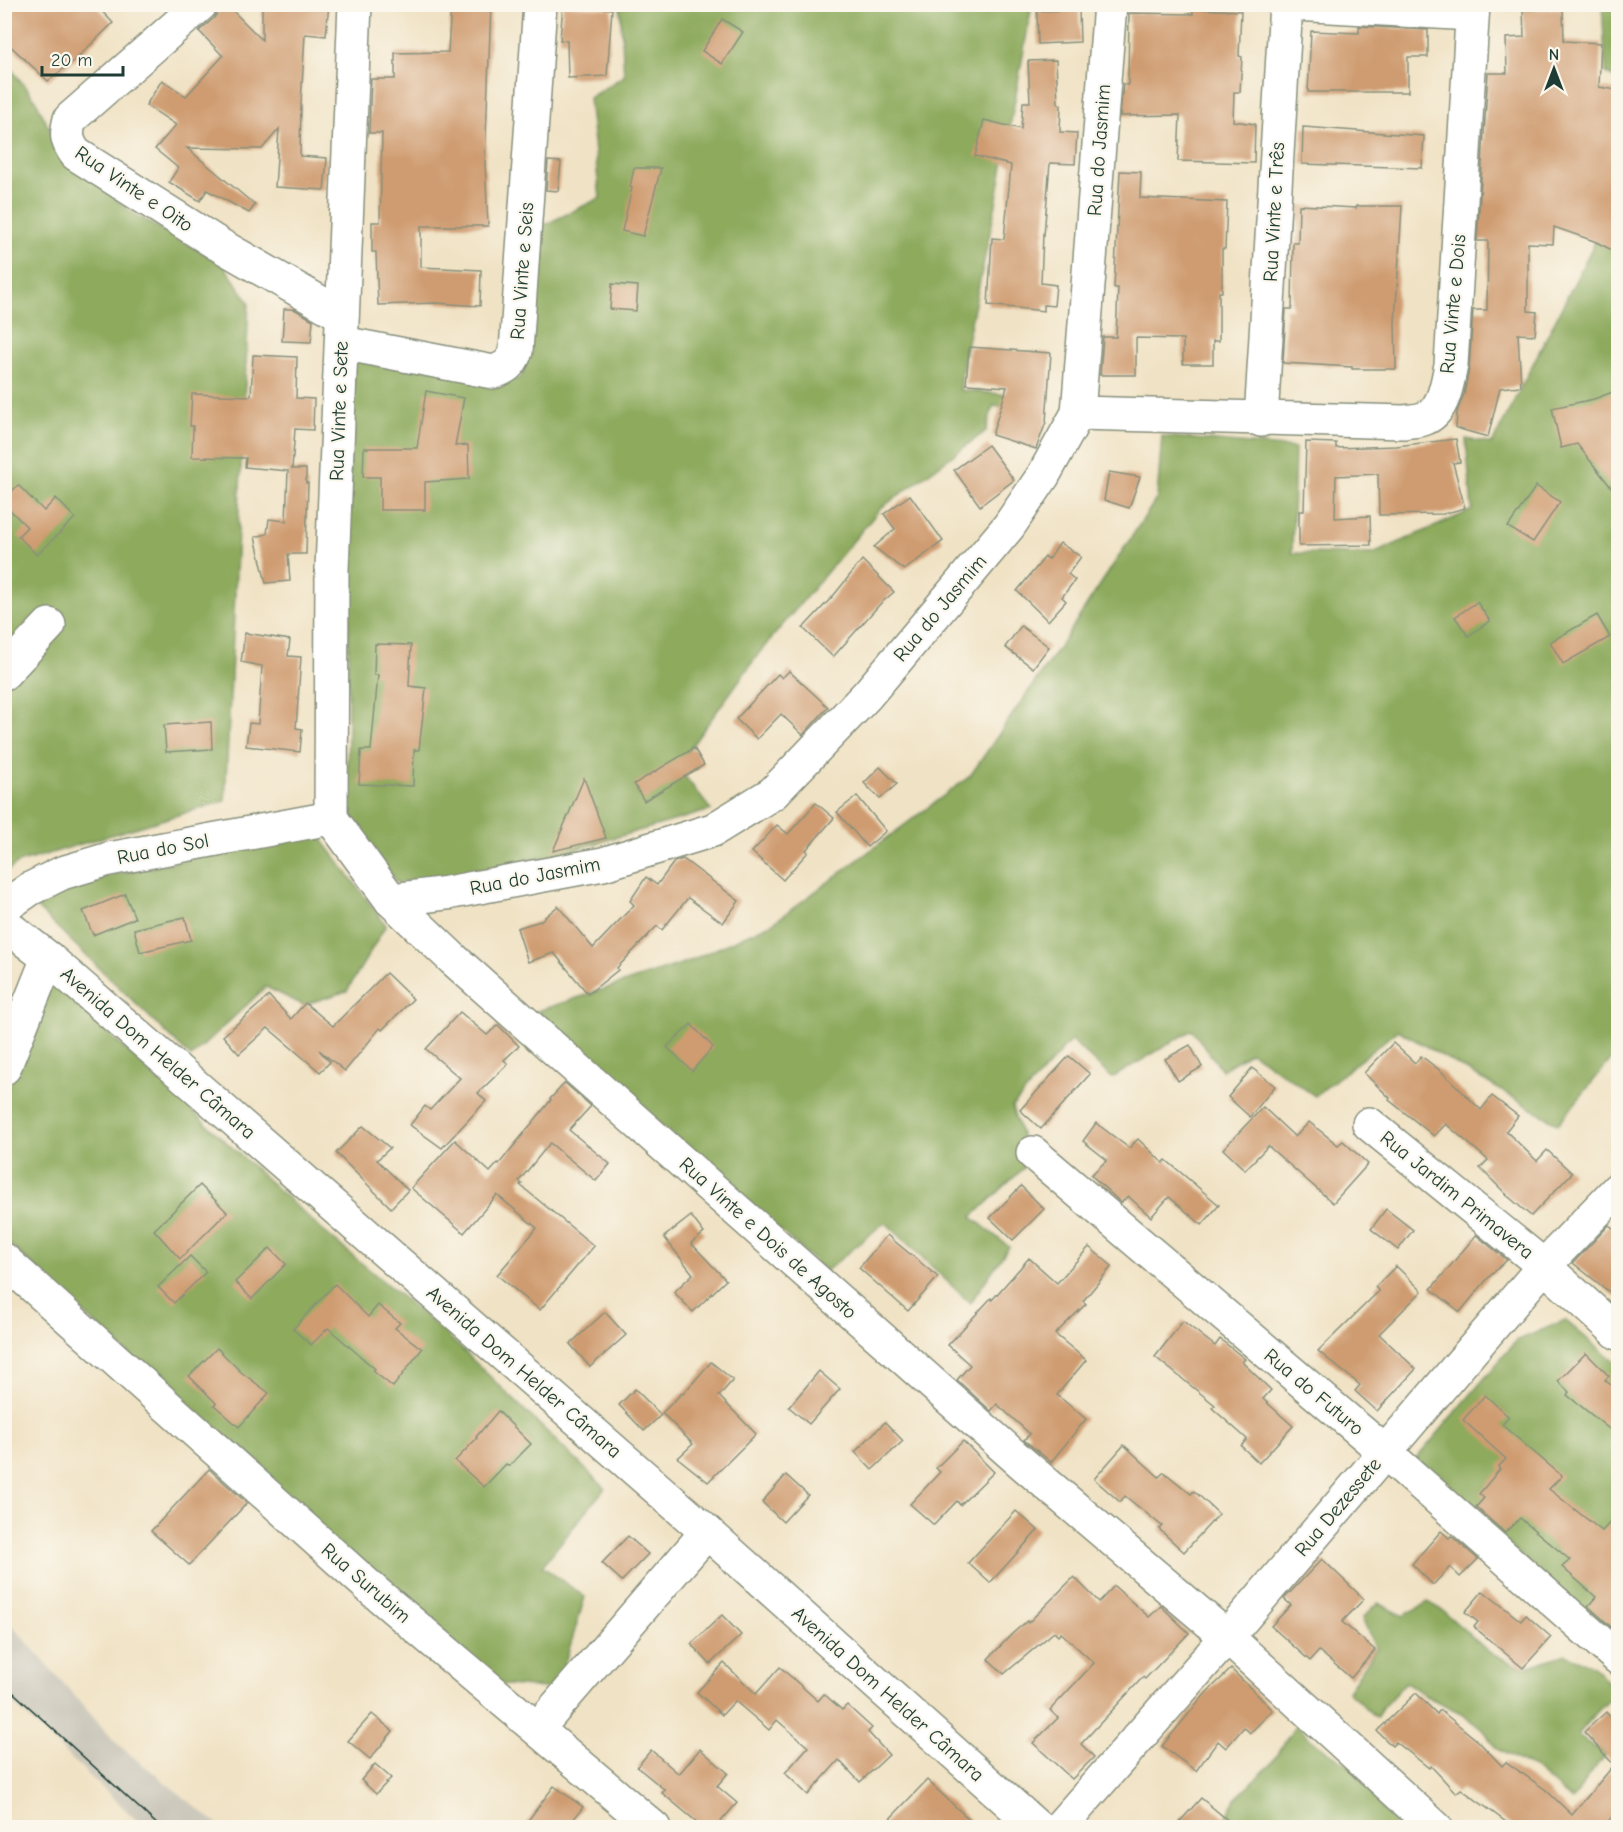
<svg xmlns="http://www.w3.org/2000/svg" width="1623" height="1832" font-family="'Comic Neue',sans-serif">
<rect width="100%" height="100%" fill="#fbf7ec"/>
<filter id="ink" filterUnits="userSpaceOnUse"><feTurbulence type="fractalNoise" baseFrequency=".0167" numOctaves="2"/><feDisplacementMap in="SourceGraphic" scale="12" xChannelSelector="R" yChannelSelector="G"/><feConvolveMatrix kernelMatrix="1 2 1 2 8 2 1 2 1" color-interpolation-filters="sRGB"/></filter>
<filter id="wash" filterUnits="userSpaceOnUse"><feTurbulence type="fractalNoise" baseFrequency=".008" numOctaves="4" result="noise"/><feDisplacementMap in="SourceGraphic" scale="24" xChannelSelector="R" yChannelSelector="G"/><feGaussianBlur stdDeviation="1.35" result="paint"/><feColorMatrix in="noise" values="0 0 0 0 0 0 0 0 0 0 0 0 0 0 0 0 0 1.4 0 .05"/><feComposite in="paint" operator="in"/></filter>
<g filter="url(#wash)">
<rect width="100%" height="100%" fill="#f0e2c4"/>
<polygon fill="#c8c4b8" points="4,1616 116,1743 221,1827 144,1827 5,1696"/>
<g fill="#8daa5d" stroke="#567448" stroke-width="1.5">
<polygon points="620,5 1032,5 996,204 964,356 960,390 1011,395 1017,410 993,406 986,431 880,509 760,652 677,766 711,810 503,870 397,883 347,817 351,350 496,379 520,379 528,358 540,227 600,198 589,98 624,76"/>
<polygon points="1602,5 1618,5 1618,80 1606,73"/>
<polygon points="4,60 35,99 61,153 134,214 223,264 249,302 225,801 18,863 5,873"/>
<polygon points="1618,197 1618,1051 1558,1124 1398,1030 1315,1096 1251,1052 1222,1070 1192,1030 1112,1078 1071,1040 1012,1107 1030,1162 972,1217 1009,1247 970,1303 885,1222 826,1271 657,1122 537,1011 687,962 773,923 970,776 1066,637 1157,498 1162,436 1295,448 1292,553 1373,554 1472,510 1466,439 1492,444"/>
<polygon points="317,833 386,925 347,991 303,1005 266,987 191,1057 34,905 82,881"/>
<polygon points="49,979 322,1230 446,1334 605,1488 542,1566 585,1597 557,1689 483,1683 5,1240 5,1098"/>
<polygon points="1565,1320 1618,1365 1618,1645 1416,1459 1516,1341"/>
<polygon points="1428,1602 1443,1611 1489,1652 1523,1668 1566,1654 1594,1666 1616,1693 1591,1718 1578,1735 1605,1754 1572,1800 1537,1770 1495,1748 1486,1733 1463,1714 1426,1696 1406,1682 1383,1707 1376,1718 1348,1691 1376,1649 1362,1619 1378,1603 1404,1616"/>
<polygon points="1297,1723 1307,1737 1350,1766 1395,1824 1391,1828 1233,1828 1226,1819 1235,1799 1270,1765"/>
</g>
<g id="blocks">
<g fill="#cf9c71">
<polygon points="4,4 95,4 113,23 75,60 48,81 4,40"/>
<polygon points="219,4 226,4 262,40 262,4 329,4 326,36 305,34 301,103 300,156 327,158 324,190 275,187 279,129 262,149 187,148 255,205 249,213 207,190 200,201 169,182 178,168 155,149 176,125 146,105 162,80 186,96 223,56 199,31 214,18 219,11"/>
<polygon points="451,4 491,4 485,163 488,226 421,226 421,267 481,270 480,306 436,303 378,305 376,252 372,252 372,222 380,222 382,133 369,133 371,79 395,79 395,53 448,52"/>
<polygon points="563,5 612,9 607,76 568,78 567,41 560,40"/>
<polygon points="1193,9 1241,11 1239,56 1242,57 1240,92 1234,92 1233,121 1255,124 1254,163 1178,161 1180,115 1120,116 1123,84 1128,85 1129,13 1193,14"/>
<polygon points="1563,9 1564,41 1601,43 1599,87 1618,90 1618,122 1614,152 1618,153 1618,253 1594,241 1554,227 1553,244 1528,243 1528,311 1537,312 1535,335 1518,334 1521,386 1500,388 1488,437 1456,428 1457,412 1464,394 1469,369 1473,310 1487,310 1488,241 1477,241 1488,73 1507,73 1506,38 1524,37 1523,10"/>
<polygon points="1079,10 1080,42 1038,44 1037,11"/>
<polygon points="722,19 743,32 722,64 702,51"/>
<polygon points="1359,26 1428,30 1428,57 1408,57 1408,92 1308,92 1311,31 1359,33"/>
<polygon points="1056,60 1058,104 1061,105 1060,132 1077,133 1075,164 1050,163 1044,235 1043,234 1041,283 1056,285 1054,306 1044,305 1044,311 988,305 992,238 1004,239 1011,165 975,156 984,120 1021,129 1023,102 1030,102 1028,61"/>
<polygon points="1303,127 1424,136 1422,168 1302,164"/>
<polygon points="548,161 561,162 558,191 546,190"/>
<polygon points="634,168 661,168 643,236 622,231 632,188 630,187"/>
<polygon points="1120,171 1141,172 1140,198 1227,202 1225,249 1222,249 1222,292 1219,292 1219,341 1213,341 1213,364 1183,364 1183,339 1136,338 1136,375 1100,375 1103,337 1116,337 1118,288 1114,288"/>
<polygon points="1299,205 1356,208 1356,206 1402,206 1395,322 1396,369 1352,369 1352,367 1283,363 1286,309 1292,309 1293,243 1298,243"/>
<polygon points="612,284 638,286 636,311 610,309"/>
<polygon points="284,309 294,309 313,320 311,342 282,341"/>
<polygon points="969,347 1051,353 1046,422 1036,449 992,435 1007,387 966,384"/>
<polygon points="253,355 297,357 296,398 314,399 313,430 295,429 292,469 306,469 306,483 308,483 307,516 306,554 288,554 290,581 266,583 255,537 267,534 269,519 286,521 288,471 245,467 246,458 192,457 193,426 190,426 192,394 251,396"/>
<polygon points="1618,390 1618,496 1577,444 1561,448 1552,408 1594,399"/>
<polygon points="426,391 464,398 455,446 468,445 469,479 425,482 425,510 380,510 380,477 363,477 364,448 417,448"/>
<polygon points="1456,439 1460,462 1453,463 1465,508 1443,514 1379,515 1378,474 1336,476 1335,518 1370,516 1371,545 1299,546 1299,511 1304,511 1306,442 1336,443 1336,448 1396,446"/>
<polygon points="988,445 1014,480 980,506 954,470"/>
<polygon points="1109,472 1140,477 1129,508 1104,500"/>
<polygon points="18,485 44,511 56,498 75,518 37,555 18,536 27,527 4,504 4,499"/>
<polygon points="1536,486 1560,502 1533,542 1508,527"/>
<polygon points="910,495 943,541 904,570 874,547 895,529 884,514"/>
<polygon points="1060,543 1081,557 1068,574 1075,580 1062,597 1066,601 1048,621 1017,591 1045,557 1049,559"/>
<polygon points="862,560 894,592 880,604 833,657 803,628 834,595"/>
<polygon points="1477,602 1490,621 1468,636 1455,617"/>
<polygon points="1597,615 1610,637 1563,664 1550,642"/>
<polygon points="1021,626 1049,647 1033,668 1005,647"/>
<polygon points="245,633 290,640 288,656 301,657 296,728 302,729 300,752 246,746 249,723 258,724 262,666 241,662"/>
<polygon points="375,644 411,645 409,686 426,688 419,750 414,750 413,786 359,784 361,750 371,750 378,675 374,675"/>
<polygon points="789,671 828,707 803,735 781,714 757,739 736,719 778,674 782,678"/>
<polygon points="211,722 212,749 166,752 164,725"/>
<polygon points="694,748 704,765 644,801 634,784"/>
<polygon points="880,767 897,784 880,799 864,783"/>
<polygon points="584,778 606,838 553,851"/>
<polygon points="857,796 886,831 867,847 837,812"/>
<polygon points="816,803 834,818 806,850 808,852 783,880 752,852 777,825 788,834"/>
<polygon points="683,859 739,901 723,923 688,898 662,930 657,926 617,968 618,970 588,994 554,953 528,962 517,928 540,921 558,906 593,948 634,905 630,901 646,877 657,885 674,862"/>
<polygon points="125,894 135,918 93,935 83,911"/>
<polygon points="185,917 191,940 140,952 134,929"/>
<polygon points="386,973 413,999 382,1030 380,1028 345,1071 319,1050 330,1062 320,1072 268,1028 239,1054 223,1036 269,996 291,1019 305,1003 333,1026"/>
<polygon points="460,1012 487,1035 498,1025 519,1046 504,1060 508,1064 478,1093 486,1101 442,1148 410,1125 425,1106 430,1110 460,1078 426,1049"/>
<polygon points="691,1024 713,1047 692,1071 667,1047"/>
<polygon points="1393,1043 1415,1063 1421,1056 1442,1072 1481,1110 1492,1096 1518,1116 1506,1131 1537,1161 1547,1150 1572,1173 1531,1216 1510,1198 1480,1168 1488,1160 1446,1124 1434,1136 1389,1100 1390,1098 1364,1073"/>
<polygon points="1190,1045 1202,1067 1178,1081 1165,1059"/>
<polygon points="1069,1056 1090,1074 1041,1129 1020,1110"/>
<polygon points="1252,1068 1275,1086 1250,1117 1228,1097"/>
<polygon points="565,1083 591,1106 569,1130 610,1164 596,1181 550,1143 519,1181 522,1184 520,1185 594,1246 540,1310 497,1275 537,1228 497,1195 464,1233 411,1188 455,1140 490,1172 498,1163 499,1164 551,1100 550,1099"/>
<polygon points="1263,1107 1295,1137 1309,1122 1338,1145 1343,1141 1368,1164 1333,1203 1268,1146 1245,1170 1223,1149"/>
<polygon points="1096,1123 1129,1148 1138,1139 1163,1163 1166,1160 1219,1205 1202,1225 1169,1197 1151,1217 1128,1196 1121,1203 1091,1175 1107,1160 1083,1141"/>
<polygon points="363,1126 390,1148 377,1160 408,1190 391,1208 336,1153"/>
<polygon points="200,1185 227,1212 180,1259 154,1230"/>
<polygon points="1021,1186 1044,1209 1013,1240 990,1218"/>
<polygon points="1386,1209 1413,1230 1398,1250 1371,1229"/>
<polygon points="691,1216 704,1233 691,1243 726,1280 693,1312 674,1292 693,1274 664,1237"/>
<polygon points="1609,1225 1618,1232 1618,1299 1573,1263"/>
<polygon points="887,1235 938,1277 908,1311 859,1268"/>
<polygon points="1476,1235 1507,1260 1489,1277 1460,1312 1431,1289"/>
<polygon points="1089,1247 1112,1266 1083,1301 1086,1304 1055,1334 1086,1360 1057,1395 1086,1419 1051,1462 1024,1440 1030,1434 997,1404 991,1411 957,1380 970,1365 948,1345 991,1298 992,1300 1029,1258 1057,1283"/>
<polygon points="270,1248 286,1264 252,1299 235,1282"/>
<polygon points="190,1256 206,1272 174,1303 158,1287"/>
<polygon points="1396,1266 1422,1291 1379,1334 1416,1369 1377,1411 1355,1391 1360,1385 1318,1351 1379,1291 1375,1287"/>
<polygon points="335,1284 368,1317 378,1305 400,1323 395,1328 422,1349 393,1387 373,1371 375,1369 328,1328 311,1345 293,1329"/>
<polygon points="605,1312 626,1335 590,1367 570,1344"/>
<polygon points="1183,1321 1215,1346 1220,1339 1245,1359 1242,1362 1271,1390 1263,1399 1293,1426 1259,1463 1241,1446 1247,1439 1212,1408 1215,1405 1155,1357"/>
<polygon points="217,1348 241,1372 269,1393 239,1427 214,1405 216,1403 189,1376"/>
<polygon points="1586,1353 1609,1376 1605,1380 1618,1391 1618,1436 1567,1395 1569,1392 1558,1381"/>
<polygon points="711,1362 733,1380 719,1396 756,1434 708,1482 678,1458 693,1444 662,1413 682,1393 683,1394"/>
<polygon points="819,1371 840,1389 809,1424 789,1407"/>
<polygon points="635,1389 661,1415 644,1431 619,1405"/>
<polygon points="1485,1395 1509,1417 1502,1425 1562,1476 1549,1489 1602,1531 1618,1514 1618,1633 1588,1606 1596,1597 1562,1567 1570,1560 1520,1518 1505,1533 1476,1507 1484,1498 1479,1494 1500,1469 1498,1467 1506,1459 1463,1420"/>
<polygon points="498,1411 531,1444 509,1466 506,1464 484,1487 455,1461 477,1438 476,1437"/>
<polygon points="885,1422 903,1441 872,1470 855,1452"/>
<polygon points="963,1441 994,1472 960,1505 957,1501 934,1525 910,1504 940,1472 936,1468"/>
<polygon points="1124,1445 1159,1477 1164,1472 1191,1494 1194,1491 1219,1514 1184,1552 1159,1529 1162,1526 1125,1496 1120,1502 1094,1479"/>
<polygon points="209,1469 247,1503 189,1565 151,1531"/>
<polygon points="786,1475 808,1495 783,1522 762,1502"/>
<polygon points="1016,1511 1038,1530 990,1583 968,1563"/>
<polygon points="1441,1531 1449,1538 1451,1536 1478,1559 1460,1577 1450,1567 1433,1585 1412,1564"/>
<polygon points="628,1536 648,1554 622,1581 602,1563"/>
<polygon points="1322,1559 1364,1599 1342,1622 1375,1650 1351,1678 1319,1651 1310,1661 1271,1626 1291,1605 1284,1599"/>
<polygon points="1074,1577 1099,1602 1114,1586 1149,1617 1161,1606 1189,1633 1145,1679 1143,1677 1081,1744 1094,1757 1072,1779 1033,1743 1058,1718 1050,1710 1094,1663 1061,1633 1058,1636 1054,1632 1004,1674 988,1659 1013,1633 1027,1621 1028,1623"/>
<polygon points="1483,1591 1521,1621 1526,1615 1551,1637 1523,1668 1474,1627 1478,1622 1465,1612"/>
<polygon points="722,1615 741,1635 710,1664 691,1644"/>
<polygon points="724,1663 756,1694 780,1667 818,1701 824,1694 842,1710 847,1705 872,1728 868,1732 889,1755 860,1782 839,1760 808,1795 785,1773 808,1747 777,1720 769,1730 735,1701 722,1715 697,1692"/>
<polygon points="1231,1669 1273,1710 1250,1733 1244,1727 1226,1748 1218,1741 1196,1771 1162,1746 1206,1693"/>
<polygon points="1416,1693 1437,1714 1440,1710 1478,1741 1502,1766 1506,1762 1546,1790 1572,1815 1614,1765 1584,1732 1606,1712 1618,1726 1618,1810 1603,1827 1513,1827 1461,1789 1456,1793 1431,1766 1429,1768 1396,1742 1392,1746 1377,1731"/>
<polygon points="372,1714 393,1731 370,1759 348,1741"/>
<polygon points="700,1749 728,1773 717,1786 737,1803 716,1827 703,1827 662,1793 665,1790 637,1767 651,1750 679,1774"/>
<polygon points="375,1764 391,1778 376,1794 361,1780"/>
<polygon points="927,1780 977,1827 882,1827"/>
<polygon points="554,1786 583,1807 568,1827 523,1827"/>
<polygon points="1201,1798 1236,1827 1175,1827"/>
</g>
</g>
</g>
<g filter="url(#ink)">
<use href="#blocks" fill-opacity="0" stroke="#88907c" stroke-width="1.5"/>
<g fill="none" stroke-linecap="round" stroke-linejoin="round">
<g stroke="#88907c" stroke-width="36">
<g id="minor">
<path d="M201,4L70,119C66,134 66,141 76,154L218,244L342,315"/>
<polyline points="1295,4 1472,14"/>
<path d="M342,343L493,372C506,368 511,364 516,351L540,4"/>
<path d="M1078,413L1404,422C1410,421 1417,421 1423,419C1444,412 1447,384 1451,365L1473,4"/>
<polyline points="1261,420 1286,4"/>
<polyline points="4,673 49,625"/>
<polyline points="331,818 391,900 453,959 1022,1463 1227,1637 1436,1828"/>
<polyline points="331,818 332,569 355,4"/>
<polyline points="391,900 447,893 603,864 713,830 773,793 867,695 1009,526 1043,476 1078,413 1110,4"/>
<polyline points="4,907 30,889 62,873 109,859 331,818"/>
<polyline points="4,924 48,958 207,1096 707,1532 1038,1828"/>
<polyline points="4,1068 48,958"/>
<polyline points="1369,1124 1544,1266 1618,1333"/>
<polyline points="1033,1153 1385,1452 1618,1658"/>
<polyline points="4,1260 375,1592 654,1828"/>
<polyline points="538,1728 707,1532"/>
<polyline points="1059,1828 1227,1637 1544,1266 1618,1189"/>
</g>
</g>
<use href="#minor" stroke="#fff" stroke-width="33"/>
<polyline stroke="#1f3d34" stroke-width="1.5" points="4,1684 161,1828"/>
</g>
</g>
<g text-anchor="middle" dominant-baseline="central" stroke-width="4.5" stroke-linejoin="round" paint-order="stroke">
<g font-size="20" fill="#1f3d34" stroke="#fbf7ec">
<text transform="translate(1099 150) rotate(-86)">Rua do Jasmim</text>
<text transform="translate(134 189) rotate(34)">Rua Vinte e Oito</text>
<text transform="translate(1274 212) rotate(-87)">Rua Vinte e Três</text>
<text transform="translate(522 271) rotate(-86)">Rua Vinte e Seis</text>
<text transform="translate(1453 304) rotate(-85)">Rua Vinte e Dois</text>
<text transform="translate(339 411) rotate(-88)">Rua Vinte e Sete</text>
<text transform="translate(940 608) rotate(-50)">Rua do Jasmim</text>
<text transform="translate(163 849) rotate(-11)">Rua do Sol</text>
<text transform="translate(535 876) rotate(-11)">Rua do Jasmim</text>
<text transform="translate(158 1053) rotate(41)">Avenida Dom Helder Câmara</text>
<text transform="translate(1457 1195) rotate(39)">Rua Jardim Primavera</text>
<text transform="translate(768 1238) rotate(42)">Rua Vinte e Dois de Agosto</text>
<text transform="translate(524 1372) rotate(41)">Avenida Dom Helder Câmara</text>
<text transform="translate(1314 1392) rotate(40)">Rua do Futuro</text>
<text transform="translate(1338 1507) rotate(-50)">Rua Dezessete</text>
<text transform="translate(366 1583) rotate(41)">Rua Surubim</text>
<text transform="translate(888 1694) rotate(42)">Avenida Dom Helder Câmara</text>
</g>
</g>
<rect width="1623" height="1832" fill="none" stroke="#fbf7ec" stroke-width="24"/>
<g transform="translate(1554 69)" stroke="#fbf7ec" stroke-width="4.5" paint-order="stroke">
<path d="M0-4.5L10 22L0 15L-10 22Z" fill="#1f3d34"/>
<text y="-9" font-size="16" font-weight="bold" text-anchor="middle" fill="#1f3d34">N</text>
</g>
<path d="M42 66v9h81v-9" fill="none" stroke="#1f3d34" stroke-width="3"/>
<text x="51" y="66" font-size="18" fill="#1f3d34" stroke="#fbf7ec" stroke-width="4.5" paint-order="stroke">20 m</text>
</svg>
